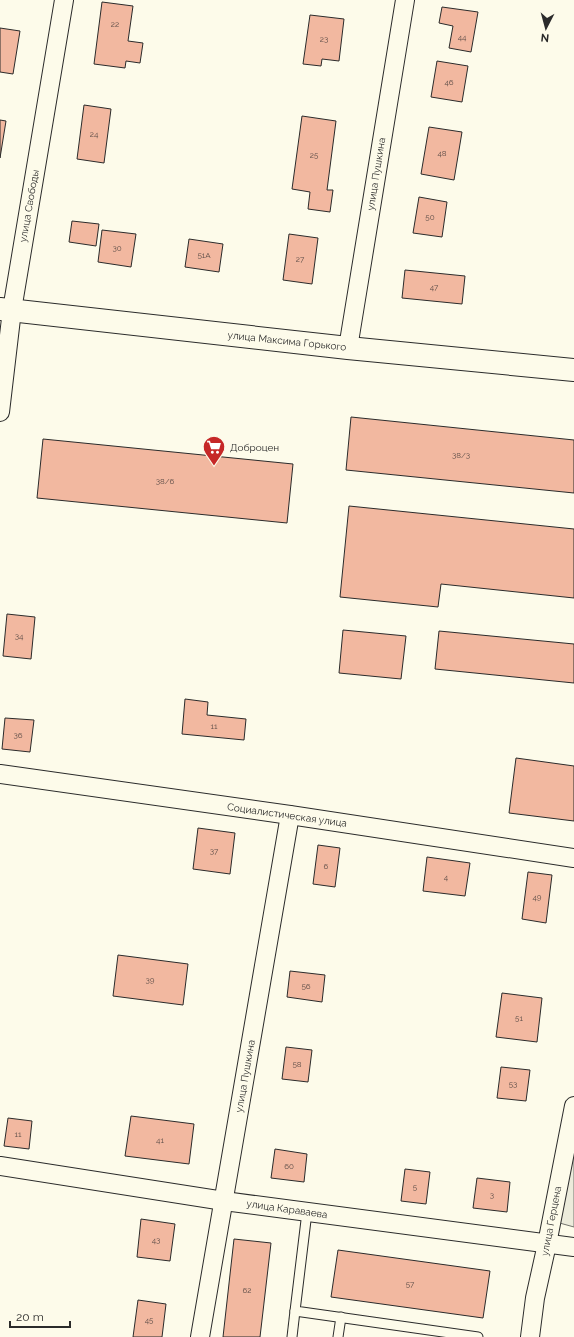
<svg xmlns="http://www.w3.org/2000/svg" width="574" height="1337" font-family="Raleway,sans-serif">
<rect width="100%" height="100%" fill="#fdfbea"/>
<polygon fill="#ecebdb" stroke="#74746e" points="574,1125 574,1227 556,1222"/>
<g fill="#f2b8a0" stroke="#2b2b2b">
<polygon points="102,2 133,6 128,41 143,43 140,63 126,61 125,68 94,64"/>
<polygon points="442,7 478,12 471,52 449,48 453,26 439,23"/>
<polygon points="310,15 344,19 339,61 322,59 321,66 303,64"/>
<polygon points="0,28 20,31 13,74 0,72"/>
<polygon points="437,61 468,66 462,102 431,97"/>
<polygon points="84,105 111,109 104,163 77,159"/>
<polygon points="302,116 336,121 327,190 333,190 330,212 308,209 310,192 292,189"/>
<polygon points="0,120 6,121 0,158"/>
<polygon points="429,127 462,132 454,180 421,174"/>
<polygon points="419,197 447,202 442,237 413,233"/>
<polygon points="72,221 99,224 96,246 69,242"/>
<polygon points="102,230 136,234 131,267 98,262"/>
<polygon points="289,234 318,238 312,284 283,280"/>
<polygon points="189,239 223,244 219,272 185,267"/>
<polygon points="405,270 465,276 462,304 402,298"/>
<polygon points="351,417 574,440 574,493 346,470"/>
<polygon points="43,439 293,464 287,523 37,498"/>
<polygon points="349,506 574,529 574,598 441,584 438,607 340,597"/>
<polygon points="7,614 35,617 31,659 3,656"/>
<polygon points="343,630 406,636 401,679 339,673"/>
<polygon points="439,631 574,644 574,683 435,669"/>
<polygon points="185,699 208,702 207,715 246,719 244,740 182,734"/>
<polygon points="5,718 34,720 30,752 2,749"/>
<polygon points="516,758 574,766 574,821 509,813"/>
<polygon points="198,828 235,833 230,874 193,869"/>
<polygon points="318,845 340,848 335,887 313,884"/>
<polygon points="427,857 470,863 465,896 423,891"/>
<polygon points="528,872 552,875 546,923 522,919"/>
<polygon points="118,955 188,964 183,1005 113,996"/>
<polygon points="290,971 325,975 322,1002 287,997"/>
<polygon points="502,993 542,998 537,1042 496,1037"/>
<polygon points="286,1047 312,1050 308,1082 282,1079"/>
<polygon points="501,1067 530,1070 526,1101 497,1098"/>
<polygon points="131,1116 194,1124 189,1164 125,1156"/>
<polygon points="8,1118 32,1121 29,1149 4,1146"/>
<polygon points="275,1149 307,1154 304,1182 271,1178"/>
<polygon points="405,1169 430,1172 426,1204 401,1201"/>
<polygon points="477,1178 510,1182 507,1212 473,1208"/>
<polygon points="141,1219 175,1224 170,1261 137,1257"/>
<polygon points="234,1239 271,1243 260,1337 223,1337"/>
<polygon points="338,1250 490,1271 483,1318 331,1297"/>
<polygon points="138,1300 166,1304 162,1337 133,1337"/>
</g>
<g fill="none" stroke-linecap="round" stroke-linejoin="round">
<g stroke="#2b2b2b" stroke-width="11">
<g id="lane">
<polyline points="307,1212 295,1311 478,1337"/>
<polyline points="292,1337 295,1311"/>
<polyline points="338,1337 341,1317"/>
</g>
</g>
<g stroke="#2b2b2b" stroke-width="20">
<g id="street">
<polyline points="348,348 405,0"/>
<polyline points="0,412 12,310 64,0"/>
<polyline points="0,774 290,815 574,858"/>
<polyline points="0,1166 224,1201 574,1247"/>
<polyline points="200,1337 290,815"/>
<polyline points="530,1337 535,1298 547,1244 574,1106"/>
</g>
</g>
<g stroke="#2b2b2b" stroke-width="24">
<polyline id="secondary" points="0,309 348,348 574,370"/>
</g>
<use href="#lane" stroke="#fdfbea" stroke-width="9"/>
<use href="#street" stroke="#fdfbea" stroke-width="18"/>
<use href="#secondary" stroke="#fdfbea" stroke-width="22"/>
</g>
<defs>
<g id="supermarket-pin" transform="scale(1.15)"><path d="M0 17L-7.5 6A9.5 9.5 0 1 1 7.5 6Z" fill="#c62828" stroke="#fdfbea"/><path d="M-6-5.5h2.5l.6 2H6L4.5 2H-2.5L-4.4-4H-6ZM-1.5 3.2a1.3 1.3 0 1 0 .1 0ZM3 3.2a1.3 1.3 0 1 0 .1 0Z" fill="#fff"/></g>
</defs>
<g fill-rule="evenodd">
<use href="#supermarket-pin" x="214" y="447"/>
</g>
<g text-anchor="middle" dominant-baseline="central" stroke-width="3" stroke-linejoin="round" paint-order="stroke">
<g font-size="8" fill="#5d4e48">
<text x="115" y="24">22</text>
<text x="462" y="37">44</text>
<text x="324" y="39">23</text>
<text x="449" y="82">46</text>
<text x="94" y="134">24</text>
<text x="442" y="153">48</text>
<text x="314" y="155">25</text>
<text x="430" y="217">50</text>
<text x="117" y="248">30</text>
<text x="204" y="255">51А</text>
<text x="300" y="259">27</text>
<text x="434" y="287">47</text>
<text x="461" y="455">38/3</text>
<text x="165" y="481">38/6</text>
<text x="19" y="636">34</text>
<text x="214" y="726">11</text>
<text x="18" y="735">36</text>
<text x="214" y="851">37</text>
<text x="326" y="866">6</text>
<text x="446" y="877">4</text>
<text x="537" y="897">49</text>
<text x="150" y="980">39</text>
<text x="306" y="986">56</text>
<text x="519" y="1018">51</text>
<text x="297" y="1064">58</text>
<text x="513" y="1084">53</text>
<text x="18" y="1134">11</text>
<text x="160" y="1140">41</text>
<text x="289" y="1166">60</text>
<text x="415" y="1187">5</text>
<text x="492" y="1195">3</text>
<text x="156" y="1240">43</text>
<text x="410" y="1284">57</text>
<text x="247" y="1290">62</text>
<text x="149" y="1320">45</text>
</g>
<g font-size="10" fill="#2b2b2b" stroke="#fdfbea">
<text transform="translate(376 174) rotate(-81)">улица Пушкина</text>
<text transform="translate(29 206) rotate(-80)">улица Свободы</text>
<text transform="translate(287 341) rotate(6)">улица Максима Горького</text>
<text transform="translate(287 815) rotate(8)">Социалистическая улица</text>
<text transform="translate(245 1076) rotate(-80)">улица Пушкина</text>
<text transform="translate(287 1209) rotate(8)">улица Караваева</text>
<text transform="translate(551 1221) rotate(-79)">улица Герцена</text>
</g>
<g font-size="10" fill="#2b2b2b" stroke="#fdfbea" text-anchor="start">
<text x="230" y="447">Доброцен</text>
</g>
</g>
<g transform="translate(546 28) rotate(186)" stroke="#fdfbea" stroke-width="3" paint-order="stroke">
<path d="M0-3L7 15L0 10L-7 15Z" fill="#2b2b2b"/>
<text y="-6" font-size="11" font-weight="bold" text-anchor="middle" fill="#2b2b2b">N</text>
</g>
<path d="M10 1321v6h60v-6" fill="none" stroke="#2b2b2b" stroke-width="2"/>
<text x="16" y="1321" font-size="12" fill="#2b2b2b" stroke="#fdfbea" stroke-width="3" paint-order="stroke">20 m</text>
</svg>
